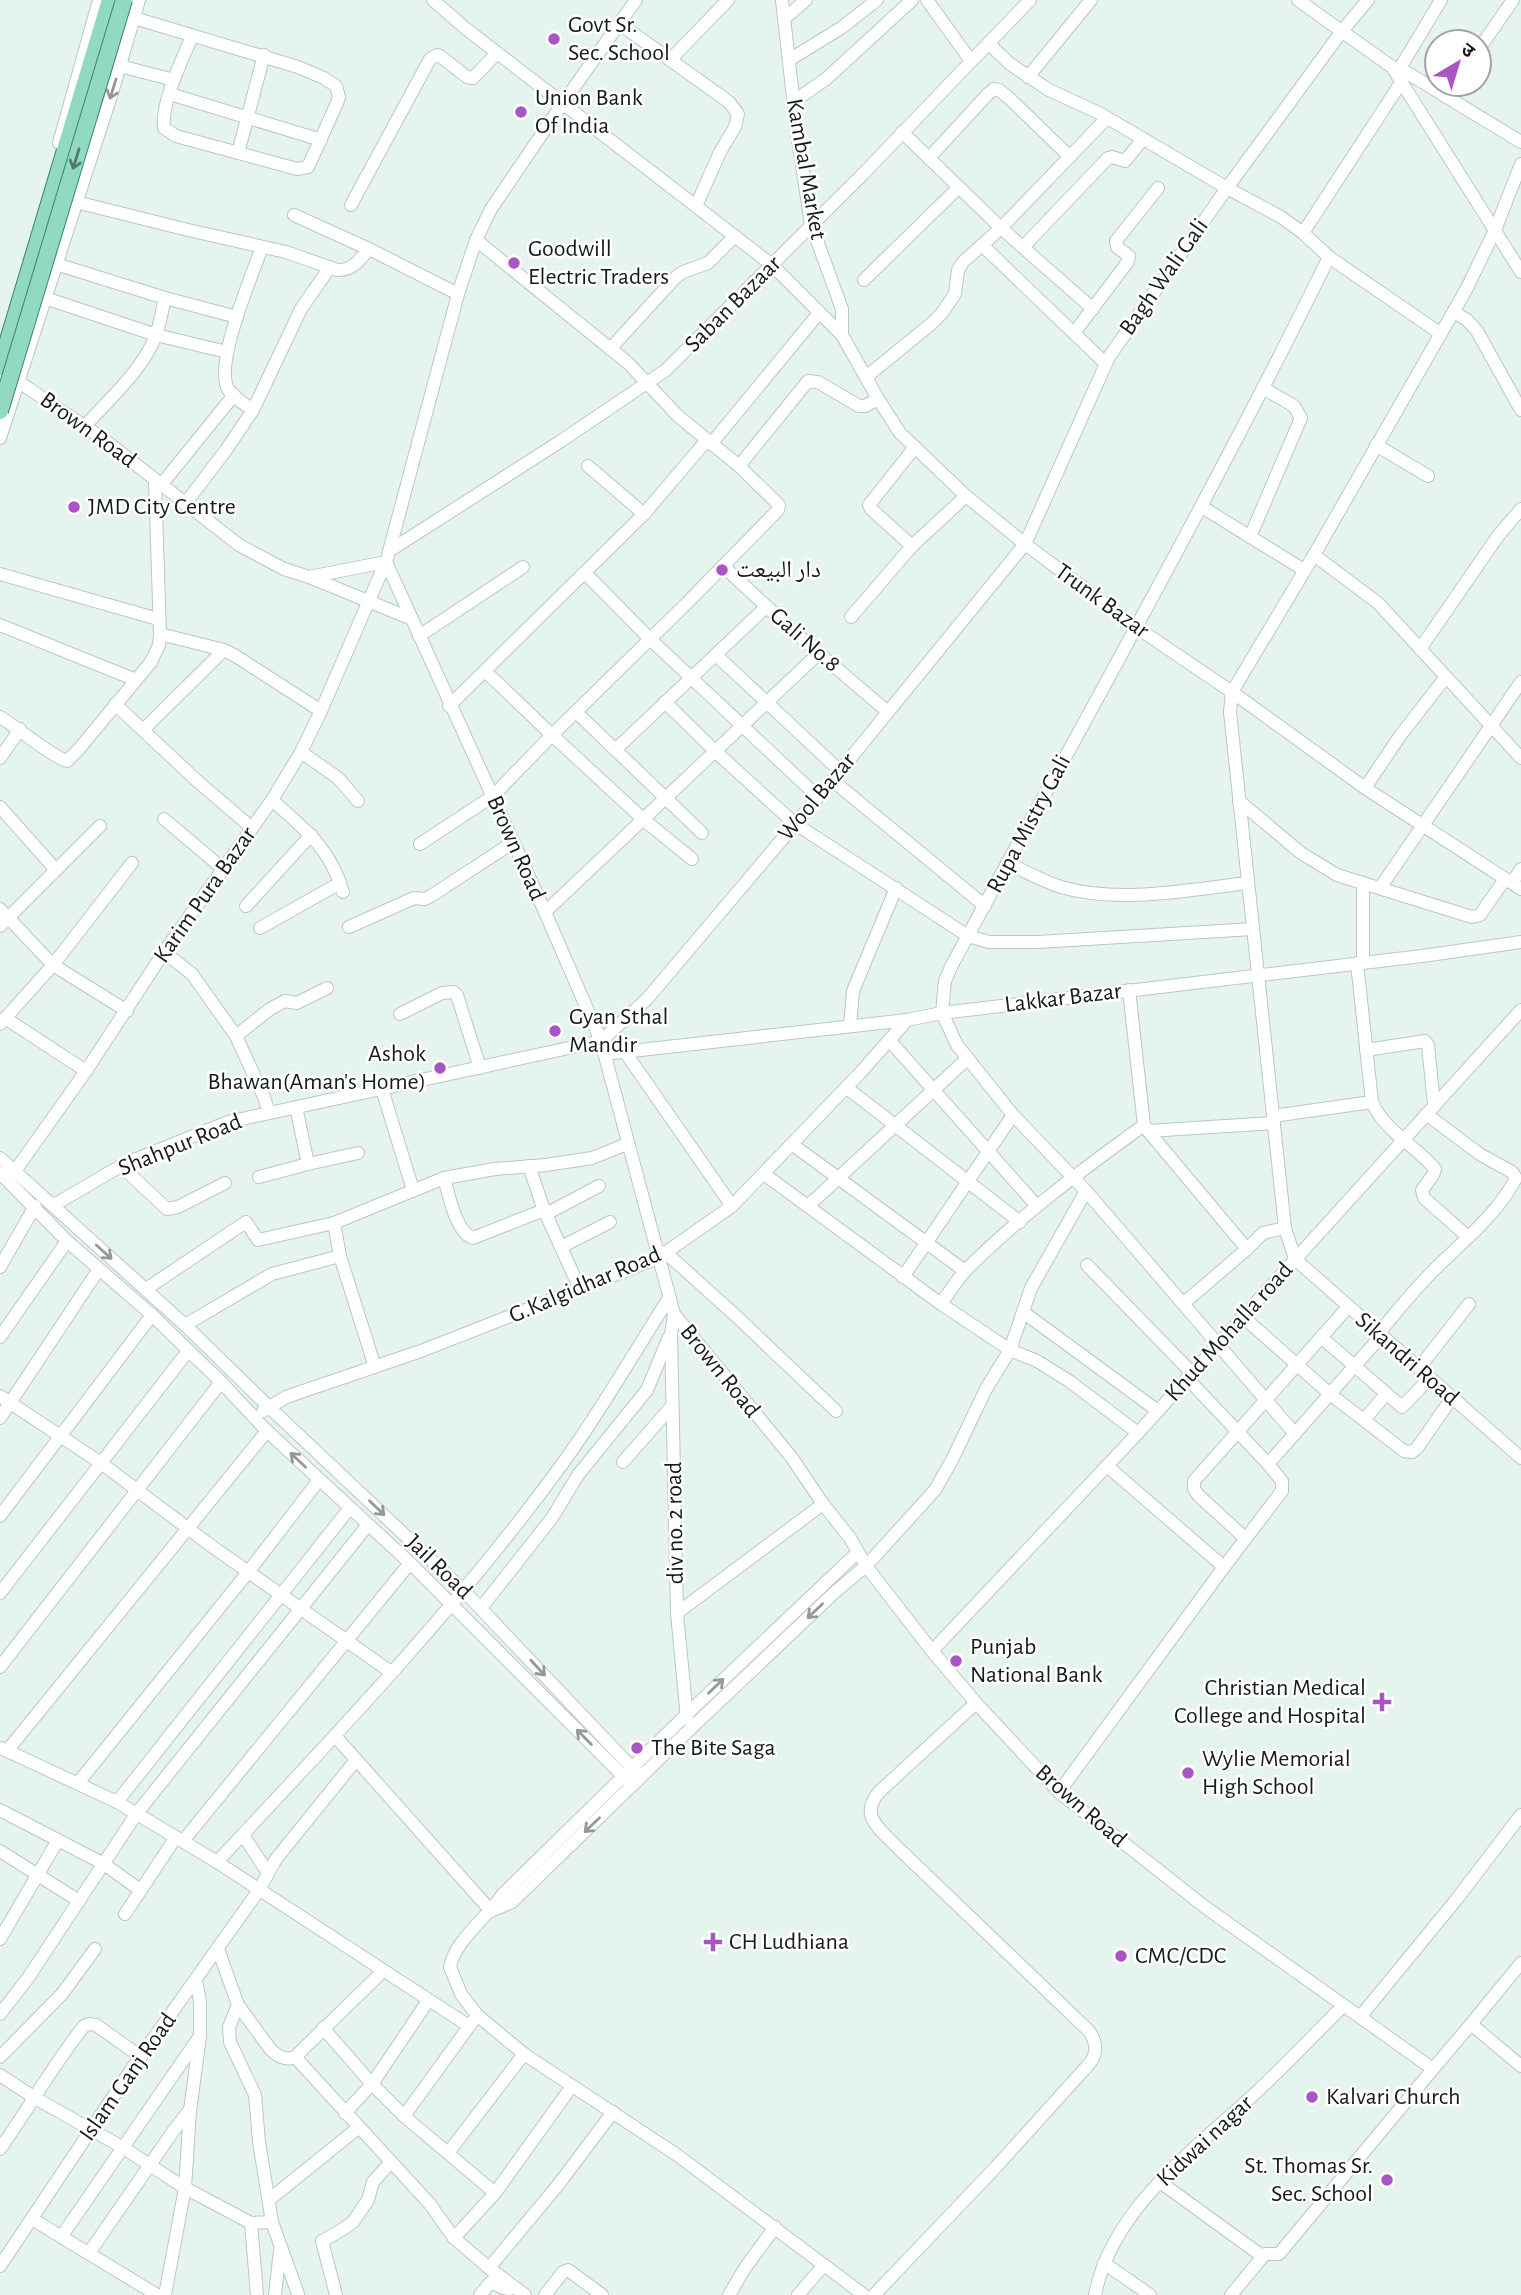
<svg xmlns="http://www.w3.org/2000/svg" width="1521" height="2295" font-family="'Alegreya Sans','Noto Naskh Arabic','Noto Sans Devanagari',sans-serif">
<rect width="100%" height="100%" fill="#e6f4ee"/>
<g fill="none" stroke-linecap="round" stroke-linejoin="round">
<g stroke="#bac8c1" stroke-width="14">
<g id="minor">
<polyline points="433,0 465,28 772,265 842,335 878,399 900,433 966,496 1025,544 1136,627 1232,692 1365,788 1521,889"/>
<polyline points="782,0 797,133 811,224 842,309 842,335"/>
<polyline points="927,0 971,61"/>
<polyline points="1298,0 1392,67 1521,272"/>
<path d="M134,18L298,67L324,78L336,86L339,97L337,103L308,167L297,169L176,136L164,128C161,102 182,61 192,36"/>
<polyline points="784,19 806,0"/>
<polyline points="620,24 729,102 738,114 735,127 720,152 696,206"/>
<polyline points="988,43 1010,64 1049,90 1099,113 1227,188 1281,217 1303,233 1329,257 1441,334"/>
<polyline points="1479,49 1513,0"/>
<polyline points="670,60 728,0"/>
<polyline points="789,60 841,28 877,0"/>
<polyline points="120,66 174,80"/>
<polyline points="1401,69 1521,142"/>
<polyline points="1397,73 1441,0"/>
<polyline points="1028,77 1091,0"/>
<polyline points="170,94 321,140"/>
<polyline points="1446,97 1455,84"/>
<polyline points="793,102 826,79 912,0"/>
<polyline points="902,132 1001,228 1093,309"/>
<polyline points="59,143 99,0"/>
<polyline points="238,153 264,55"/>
<polyline points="929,158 988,94 994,89 999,90 1009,98 1070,157"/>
<polyline points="1521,164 1495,230 1467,288 1314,555 1232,692 1230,712 1285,1228 1295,1259 1521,1458"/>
<path d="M76,202L188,230L286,252L337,270C353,271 360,259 369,249"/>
<polyline points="351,205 430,59 437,55 440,56 467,77 473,78 497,53"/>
<polyline points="294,215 369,249 458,294"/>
<polyline points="1303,233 1402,81"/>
<polyline points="476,240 628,363 678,416 739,466 779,505 778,510 688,602 552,735 644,820 692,859"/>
<polyline points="982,245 1105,363"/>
<polyline points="1023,247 1108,158 1112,157 1125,161 1143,139"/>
<polyline points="56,264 165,298 237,317"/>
<polyline points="864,280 958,188"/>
<polyline points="45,298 156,335 227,352"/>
<polyline points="1454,312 1467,320 1477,331 1521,410"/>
<polyline points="1074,333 1127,263 1129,256 1117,247 1116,241 1158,188"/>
<polyline points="610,349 676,277 683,272 708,263 735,236"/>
<polyline points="4,375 19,382 102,438 239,545 284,569 309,577 412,619 545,912 601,1041 674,1314 792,1458 823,1504 850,1538 866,1566 932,1651 976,1703 1059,1792 1205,1907 1360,2017 1456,1900 1521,1815"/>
<polyline points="866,377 931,324 942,313 955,294 958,270 963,262 1001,228 1107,118"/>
<polyline points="253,410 301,309 330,267"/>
<path d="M85,426C109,399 143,370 156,335C160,324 162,310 165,298"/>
<polyline points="0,438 111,96 139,0"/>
<polyline points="711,444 819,313"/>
<polyline points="1376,445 1428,476"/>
<polyline points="588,466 644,514"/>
<polyline points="739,466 808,381 818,382 859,406 865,406 878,399"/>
<polyline points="161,485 234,395"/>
<path d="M185,504L226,450L253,410C245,404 233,398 228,389C214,363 252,276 262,247"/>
<polyline points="1202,507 1304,570"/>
<polyline points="1250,537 1301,418 1294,406 1263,388"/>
<polyline points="912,546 871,509 869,505 915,447"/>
<polyline points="389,551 561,441 666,370 864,173 1030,0"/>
<polyline points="1314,555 1378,603 1521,758"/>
<polyline points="723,566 794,632 888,712"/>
<polyline points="585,573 650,639 817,796"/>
<polyline points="0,574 158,619"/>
<polyline points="309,577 386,562 412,619"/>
<polyline points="851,617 912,546 966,496"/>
<polyline points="0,625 136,680"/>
<polyline points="160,634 224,650 234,655 321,711"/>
<polyline points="419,636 523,567"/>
<polyline points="1420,649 1498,536 1521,509"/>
<polyline points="716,655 840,771"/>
<polyline points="665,702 716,752 794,823 968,936 989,942 1038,942 1253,929"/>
<polyline points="115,704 195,779 252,828"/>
<polyline points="449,706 644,514 707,440"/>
<polyline points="576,712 702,833"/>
<path d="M0,717C15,726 54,758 67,761L79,749L151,662L159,645L160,634L155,480"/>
<polyline points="143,730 224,650"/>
<polyline points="615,750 766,607"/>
<polyline points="301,752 338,778 358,801"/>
<polyline points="0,758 20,729"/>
<polyline points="832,780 985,906"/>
<polyline points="1365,788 1400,736 1445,678"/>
<path d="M272,800C305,829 330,848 343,892"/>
<polyline points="1239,801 1301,853 1337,875 1472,917 1480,915 1505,879"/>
<polyline points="0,807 56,870 0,926"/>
<polyline points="164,819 222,868"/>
<polyline points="420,844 493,796 552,735 486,672"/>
<path d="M1007,863C1025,871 1042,881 1061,887C1120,904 1187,890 1248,883"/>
<polyline points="56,870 100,826"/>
<polyline points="1363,883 1363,963"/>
<polyline points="1512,883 1521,869"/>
<polyline points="1380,888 1521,682"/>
<polyline points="246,906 311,835"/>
<polyline points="0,909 53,965 127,1011"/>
<polyline points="545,912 818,654"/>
<polyline points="349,927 414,898 425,899 431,896 512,843"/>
<polyline points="260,928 340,883"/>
<polyline points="164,952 192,974 236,1036"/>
<path d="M1357,963L1372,1102C1385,1132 1415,1145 1435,1169L1433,1175L1422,1190L1424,1198L1468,1237"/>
<polyline points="1129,990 1144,1125 1148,1131"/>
<polyline points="400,1014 442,993 454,992 457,995 480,1068"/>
<polyline points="5,1018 86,1071"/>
<polyline points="0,1024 53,965 132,863"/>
<polyline points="850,1026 853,991 896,888"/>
<polyline points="889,1040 1037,1206"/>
<polyline points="1366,1050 1425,1041 1428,1045 1434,1105"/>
<polyline points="625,1052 732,1206"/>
<polyline points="605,1054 907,1020 942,1013 1422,956 1521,942"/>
<polyline points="847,1088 1020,1222"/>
<polyline points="382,1089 413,1190"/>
<polyline points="296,1107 308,1164 358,1153"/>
<polyline points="269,1113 264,1097 236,1036 270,1009 285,1001 297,1003 327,988"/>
<polyline points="1273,1116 1372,1102"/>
<polyline points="1274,1123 1148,1131 1247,1249 1263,1233 1285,1228"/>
<polyline points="793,1145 965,1271"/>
<polyline points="0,1158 185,1325 269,1407 463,1590 636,1772"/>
<polyline points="121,1166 167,1209 178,1207 225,1183"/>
<polyline points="529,1166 544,1210 580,1289"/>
<polyline points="15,1171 86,1071 164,952 272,800 301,752 321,711 387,559 458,294 476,240 491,209 563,103 636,0"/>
<polyline points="0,1173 67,1241 152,1315 221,1382 267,1431 410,1563 627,1780"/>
<polyline points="764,1174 941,1304 1010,1350 1037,1361 1069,1381 1138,1433"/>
<polyline points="259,1177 308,1164"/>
<path d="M444,1178C449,1195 456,1233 473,1238L544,1210"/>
<polyline points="54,1205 124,1164 228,1122 601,1041 647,999 840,771 1025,544 1109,357 1227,188 1342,31 1368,0"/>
<polyline points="808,1206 968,1058"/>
<polyline points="546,1214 599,1186"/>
<polyline points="334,1223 444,1178 495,1169 546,1165 592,1158 627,1144"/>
<polyline points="561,1247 610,1222"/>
<polyline points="665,1252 735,1315 836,1411"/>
<polyline points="1087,1265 1191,1372"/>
<polyline points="0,1267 35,1206"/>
<polyline points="903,1277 1013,1115"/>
<polyline points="146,1289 246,1222 258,1240 334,1223 340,1256"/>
<polyline points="1184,1303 1247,1249"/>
<path d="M941,1304C949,1293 957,1279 967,1269C1021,1215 1082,1170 1144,1125"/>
<polyline points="1023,1312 1158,1411"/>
<polyline points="674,1314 671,1334 677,1613 687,1719"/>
<polyline points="1242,1316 1330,1394 1404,1451 1412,1452 1417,1448 1452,1398"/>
<polyline points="185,1325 272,1274 340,1256 375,1367"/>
<path d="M1379,1333C1396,1312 1414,1290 1433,1271C1461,1243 1498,1214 1516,1178L1512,1172L1481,1155L1426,1114"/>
<polyline points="0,1337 67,1241"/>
<polyline points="1321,1337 1402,1407 1430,1378"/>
<polyline points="1419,1368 1469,1304"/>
<polyline points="1187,1378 1268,1464"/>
<polyline points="0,1396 101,1463 210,1545 391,1672"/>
<polyline points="263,1411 286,1397 421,1351 658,1258 732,1206 861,1072 907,1020"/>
<polyline points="0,1418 99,1269"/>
<polyline points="1364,1420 1386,1394"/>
<path d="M1295,1434L1086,1191L1013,1115L957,1045L942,1013L945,981L952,965C1079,730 1211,497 1329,257"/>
<polyline points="623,1462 672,1406"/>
<polyline points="1107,1466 1224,1567"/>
<polyline points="0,1516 152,1315"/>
<polyline points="1245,1538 1198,1495 1194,1489 1194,1481 1348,1307"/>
<path d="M858,1552L687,1714L503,1894C488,1917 455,1940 450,1967L461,1994L477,2015L524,2054L677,2155L864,2295"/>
<polyline points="0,1593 188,1351"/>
<polyline points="481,1608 552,1518 578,1475 647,1390 669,1337"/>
<polyline points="677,1613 823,1504"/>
<polyline points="932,1651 1138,1433 1521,1010"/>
<polyline points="0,1667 221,1382"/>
<polyline points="335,1736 491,1911"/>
<polyline points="1,1748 117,1802 217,1862"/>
<polyline points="7,1751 267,1431"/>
<polyline points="78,1783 249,1571 319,1480"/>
<polyline points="1059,1792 1224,1567 1282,1491 1282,1481 1268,1464 1382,1335"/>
<polyline points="117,1802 349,1509"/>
<polyline points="0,1810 104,1864 140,1890"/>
<polyline points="243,1835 268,1873"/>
<polyline points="183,1841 410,1563"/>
<polyline points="0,1851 79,1901"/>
<polyline points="493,1910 512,1902 686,1733 835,1592 866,1566 935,1490 952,1460 986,1389 1010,1350 1031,1288 1086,1191"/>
<polyline points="125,1914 176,1837"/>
<polyline points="0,1939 58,1840"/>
<path d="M218,1949L238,2005L271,2050C278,2056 285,2061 295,2057L383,1971"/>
<polyline points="0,2014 28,1978 137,1813 367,1526"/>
<polyline points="1360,2017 1433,2069 1471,2024 1521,2066"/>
<polyline points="1471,2024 1521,1963"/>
<path d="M469,2026L217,1862C336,1735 457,1608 560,1467C600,1413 633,1354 669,1298"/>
<polyline points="323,2028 372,2084 404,2116 495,2193 572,2086"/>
<polyline points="0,2057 62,1994 95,1949"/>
<polyline points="295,2057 429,2203 454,2238 489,2268 525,2295"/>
<polyline points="0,2075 35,2098 122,2147 185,2188 251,2223 272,2222 259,2142 255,2095 230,2042 229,2027 238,2005"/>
<polyline points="345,2113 372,2084 428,2001"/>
<polyline points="404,2116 473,2021"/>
<path d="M0,2149C29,2108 53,2065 84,2026L88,2024L96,2025L141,2057"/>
<polyline points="448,2153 524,2054"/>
<polyline points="1160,2182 1262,2256"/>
<polyline points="270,2199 358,2128"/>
<polyline points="32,2219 157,2295"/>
<polyline points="272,2222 298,2294"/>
<polyline points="251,2223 257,2295"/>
<polyline points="61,2237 198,2039"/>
<polyline points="454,2238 495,2193"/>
<polyline points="89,2253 174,2130 189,2111"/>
<polyline points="1104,2263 1150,2295"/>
<polyline points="0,2266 131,2070 259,1890 276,1859 356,1760"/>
<polyline points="489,2268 558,2185 613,2112"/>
<polyline points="165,2295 185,2188 190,2111 200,2036 200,2002 196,1980"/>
<polyline points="275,2295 280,2250"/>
<polyline points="336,2295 322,2241 340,2231 353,2222 368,2200 373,2182 390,2163"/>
<polyline points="480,2295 491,2282 503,2288 510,2289"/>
<polyline points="545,2295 563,2272 568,2270 602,2295"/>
<polyline points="729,2295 745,2268 775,2227"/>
<polyline points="798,2295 824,2265"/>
<path d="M874,2295L996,2167L1090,2063C1098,2052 1096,2043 1090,2032L896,1846C879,1828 859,1816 879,1792L976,1703"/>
<path d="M1095,2295C1112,2206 1201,2145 1263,2086C1290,2060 1316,2033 1343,2006"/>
<polyline points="1231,2295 1265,2254 1279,2254 1433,2069"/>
</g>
</g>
<g stroke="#36866a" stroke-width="18">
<polyline id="major" points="0,367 110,0"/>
</g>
<use href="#minor" stroke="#fff" stroke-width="12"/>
<use href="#major" stroke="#91d9c0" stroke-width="16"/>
<g stroke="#36866a" stroke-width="18" stroke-linecap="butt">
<polyline id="major-bridge" points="0,411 124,0"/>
</g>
<use href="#major-bridge" stroke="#91d9c0" stroke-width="16"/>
</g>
<defs><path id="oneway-shaft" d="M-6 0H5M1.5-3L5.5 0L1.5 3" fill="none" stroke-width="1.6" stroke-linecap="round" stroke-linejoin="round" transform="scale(1.75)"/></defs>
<g stroke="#969898">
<use href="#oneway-shaft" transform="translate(113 89) rotate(107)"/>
<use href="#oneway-shaft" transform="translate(104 1252) rotate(42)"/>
<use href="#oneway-shaft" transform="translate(298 1460) rotate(-137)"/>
<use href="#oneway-shaft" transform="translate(377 1508) rotate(44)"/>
<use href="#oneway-shaft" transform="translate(815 1611) rotate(136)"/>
<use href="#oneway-shaft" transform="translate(538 1668) rotate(47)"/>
<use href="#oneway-shaft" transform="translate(716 1686) rotate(-44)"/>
<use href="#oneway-shaft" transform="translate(584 1737) rotate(-135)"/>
<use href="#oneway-shaft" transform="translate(592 1825) rotate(136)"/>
</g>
<use stroke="#547a6c" href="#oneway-shaft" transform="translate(76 159) rotate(107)"/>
<g fill="#a955c5" stroke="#fff" stroke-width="2.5">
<circle cx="554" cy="39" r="7"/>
<circle cx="521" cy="112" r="7"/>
<circle cx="514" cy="263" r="7"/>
<circle cx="74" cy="507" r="7"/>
<circle cx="722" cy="570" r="7"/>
<circle cx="555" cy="1031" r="7"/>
<circle cx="440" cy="1068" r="7"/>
<circle cx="956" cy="1661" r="7"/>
<path d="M1378.5 1691.5h7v7h7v7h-7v7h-7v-7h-7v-7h7z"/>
<circle cx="637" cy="1748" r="7"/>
<circle cx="1188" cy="1773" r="7"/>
<path d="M709.5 1931.5h7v7h7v7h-7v7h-7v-7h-7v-7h7z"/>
<circle cx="1121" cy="1956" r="7"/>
<circle cx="1312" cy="2097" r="7"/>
<circle cx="1387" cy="2180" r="7"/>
</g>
<g text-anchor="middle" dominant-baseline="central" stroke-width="5" stroke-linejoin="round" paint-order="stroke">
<g font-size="24" fill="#161b19" stroke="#fff" text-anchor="start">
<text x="568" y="25">Govt Sr.<tspan x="568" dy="28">Sec. School</tspan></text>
<text x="535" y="98">Union Bank<tspan x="535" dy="28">Of India</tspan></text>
<text x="528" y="249">Goodwill<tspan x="528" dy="28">Electric Traders</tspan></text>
<text x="88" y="507">JMD City Centre</text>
<text x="736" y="570">دار البیعت</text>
<text x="569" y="1017">Gyan Sthal<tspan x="569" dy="28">Mandir</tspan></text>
<text x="426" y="1054" text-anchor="end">Ashok<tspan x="426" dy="28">Bhawan(Aman's Home)</tspan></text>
<text x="970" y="1647">Punjab<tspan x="970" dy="28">National Bank</tspan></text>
<text x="1366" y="1688" text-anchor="end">Christian Medical<tspan x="1366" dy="28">College and Hospital</tspan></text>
<text x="651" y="1748">The Bite Saga</text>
<text x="1202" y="1759">Wylie Memorial<tspan x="1202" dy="28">High School</tspan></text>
<text x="729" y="1942">CH Ludhiana</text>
<text x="1135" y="1956">CMC/CDC</text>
<text x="1326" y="2097">Kalvari Church</text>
<text x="1373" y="2166" text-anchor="end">St. Thomas Sr.<tspan x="1373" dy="28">Sec. School</tspan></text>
</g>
<g font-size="24" fill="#161b19" stroke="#fff">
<text transform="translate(806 169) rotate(80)">Kambal Market</text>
<text transform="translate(1164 277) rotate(-55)">Bagh Wali Gali</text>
<text transform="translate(733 304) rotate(-45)">Saban Bazaar</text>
<text transform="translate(88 430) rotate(36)">Brown Road</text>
<text transform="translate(1102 601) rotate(36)">Trunk Bazar</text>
<text transform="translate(805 640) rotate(41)">Gali No.8</text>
<text transform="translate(817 797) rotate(-50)">Wool Bazar</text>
<text transform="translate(1029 824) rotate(-62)">Rupa Mistry Gali</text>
<text transform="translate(516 848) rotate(66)">Brown Road</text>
<text transform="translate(205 895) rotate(-55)">Karim Pura Bazar</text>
<text transform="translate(1063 998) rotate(-7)">Lakkar Bazar</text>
<text transform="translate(180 1145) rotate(-22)">Shahpur Road</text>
<text transform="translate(585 1285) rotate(-23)">G.Kalgidhar Road</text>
<text transform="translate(1229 1332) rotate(-48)">Khud Mohalla road</text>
<text transform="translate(1407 1359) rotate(41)">Sikandri Road</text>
<text transform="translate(720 1371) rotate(51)">Brown Road</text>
<text transform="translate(675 1523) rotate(-91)">div no. 2 road</text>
<text transform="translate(439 1567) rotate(44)">Jail Road</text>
<text transform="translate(1081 1806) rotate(41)">Brown Road</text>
<text transform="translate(128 2077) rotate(-55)">Islam Ganj Road</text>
<text transform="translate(1205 2141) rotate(-43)">Kidwai nagar</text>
</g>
</g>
<g transform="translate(1458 63) rotate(38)"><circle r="33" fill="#ffffff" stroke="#a2a4a3" stroke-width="2"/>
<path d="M0-5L12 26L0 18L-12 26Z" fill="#a955c5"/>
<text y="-10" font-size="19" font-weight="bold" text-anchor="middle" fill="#161b19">उ</text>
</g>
</svg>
